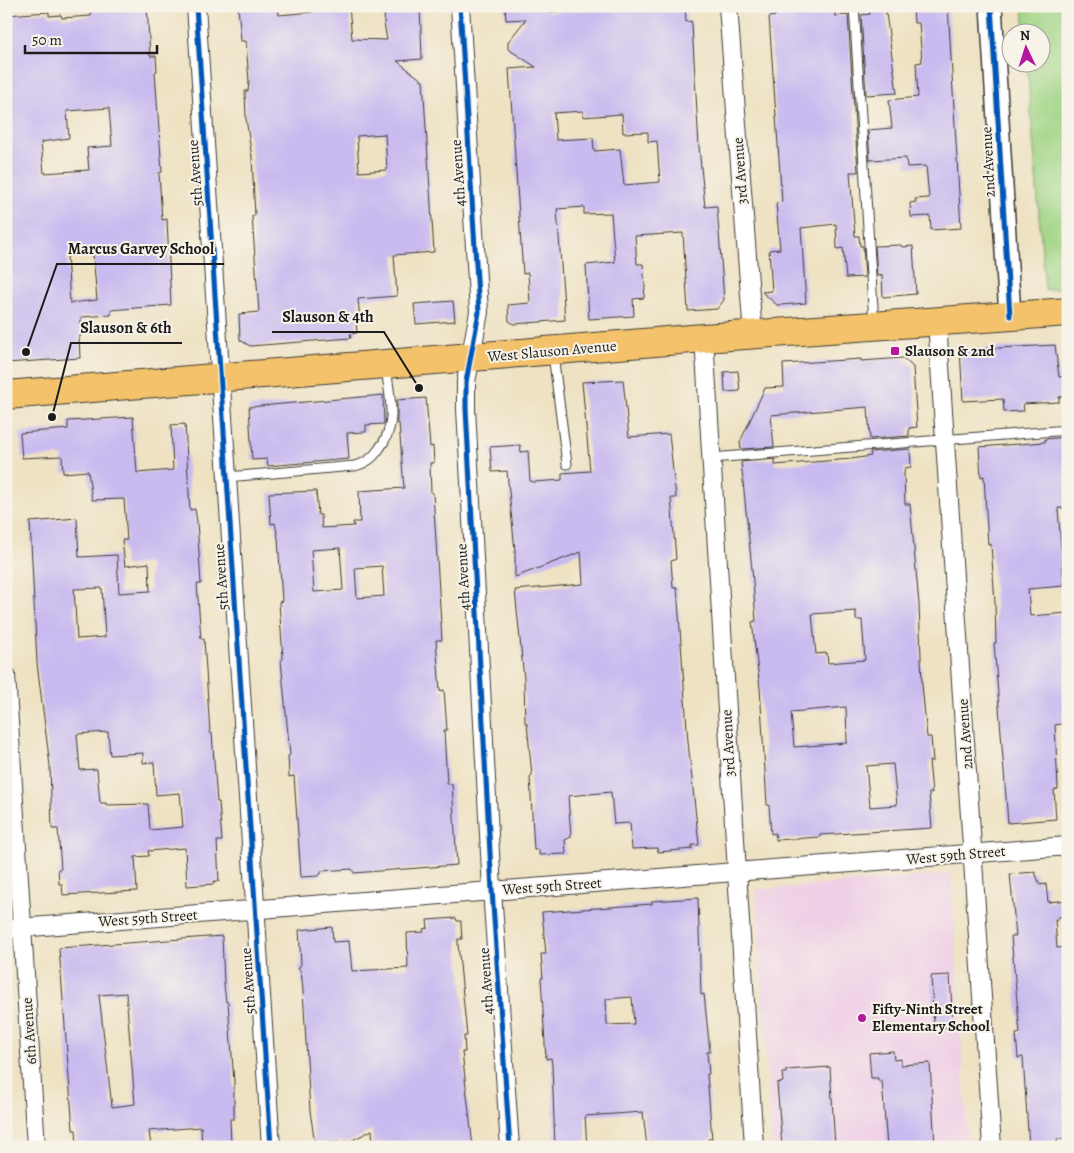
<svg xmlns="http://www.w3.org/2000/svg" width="1074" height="1153" font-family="Alegreya,serif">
<rect width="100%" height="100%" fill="#f7f3e8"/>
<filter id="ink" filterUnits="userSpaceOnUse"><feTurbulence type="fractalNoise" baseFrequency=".02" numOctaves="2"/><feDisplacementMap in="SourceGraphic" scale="10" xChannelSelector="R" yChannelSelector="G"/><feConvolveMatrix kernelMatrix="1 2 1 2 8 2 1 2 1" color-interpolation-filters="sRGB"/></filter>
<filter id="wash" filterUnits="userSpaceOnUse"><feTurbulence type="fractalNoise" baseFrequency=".0096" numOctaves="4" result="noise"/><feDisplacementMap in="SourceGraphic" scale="20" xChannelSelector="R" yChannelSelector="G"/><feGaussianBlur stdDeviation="1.12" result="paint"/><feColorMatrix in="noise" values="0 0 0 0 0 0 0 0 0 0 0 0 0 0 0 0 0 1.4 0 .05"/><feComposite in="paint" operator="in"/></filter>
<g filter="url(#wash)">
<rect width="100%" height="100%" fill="#eee2c3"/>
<polygon fill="#efd0e6" points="951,874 968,1147 772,1147 756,890"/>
<polygon fill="#9fd484" stroke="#5e7850" points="1023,6 1068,6 1068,288 1045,290 1027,63 1042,62 1042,32 1025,32"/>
<g id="blocks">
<g fill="#c9baef" fill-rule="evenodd">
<path d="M90,6H147L150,56H156L157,71L155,72L162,172L159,173L162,220L167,219L171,305L111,310V315L81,317V336L79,337L80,358L6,363V15L49,12V16L61,15L62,18L91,16ZM109,108L112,146L87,148L89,170L44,173L41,142L69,138L67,111ZM93,254L97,300L70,303L67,255Z"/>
<path d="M238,6H278L279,15L312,12V6H349L352,39L387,40L384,23L385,6H420L422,59L397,61L423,81L434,252L394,255L397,296L358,299L360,320L356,321L357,333L350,334L351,338L250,346L240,340L239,314L259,312L252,216H255L252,157L246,119L245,91H248L249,82L246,41H241ZM385,134L387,170L359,172L357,136Z"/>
<path d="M505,6H548V12L598,9V6H685L686,22L691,21L692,25L699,147L705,207L717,206L724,300L717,309L688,311L683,233L635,236L637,264H643L645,286L644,298L633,299L634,316L589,319L586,265L615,262L611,213L584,214V207L557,209L565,320L514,324L509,321L508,305L530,303L528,273L523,274L509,69L536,67L508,49V42L526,19L506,20ZM583,111V117L622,114L623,133L648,132V142L657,141L660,182L624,185L620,149L594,151L593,138L556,140L554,113Z"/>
<polygon points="794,6 834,6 835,16 848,15 858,172 850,172 855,236 859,236 860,246 863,246 865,277 846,278 843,248 837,249 836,224 801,228 806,303 781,305 777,305 762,292 772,291 769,250 780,249 776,203 782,202 769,17 775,16 774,8"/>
<polygon points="869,6 885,6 897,93 866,95 861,15 870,14"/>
<polygon points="913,6 948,6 961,228 931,230 930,216 911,217 910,203 916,202 915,199 929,198 926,166 907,167 906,158 870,160 868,130 892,128 889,100 918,97 916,63 922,62 919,23 914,23"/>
<polygon points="901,245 902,247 913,246 916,294 883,297 882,275 877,276 875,246"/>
<polygon points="453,301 455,321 416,324 414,304"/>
<polygon points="1055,345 1059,377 1068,376 1068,396 1059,397 1059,402 1023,404 1024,411 1004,412 1003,399 963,401 960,350"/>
<polygon points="903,358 913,367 917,427 909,428 909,436 870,439 868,407 771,415 774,447 741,449 740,442 765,388 784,387 783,364 861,359 861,361"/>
<polygon points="738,371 740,391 725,392 724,372"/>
<polygon points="623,380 629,437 669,434 676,498 671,498 676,559 671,561 673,588 677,587 688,742 699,845 692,845 692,849 658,852 657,848 632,849 630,823 614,824 611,792 568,796 571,837 565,840 566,854 539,855 539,849 534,850 530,777 532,776 527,723 525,723 524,679 515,590 583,584 581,552 515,577 515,551 507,471 492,472 490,447 520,445 521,452 528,451 530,481 534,482 562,480 562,473 590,471 582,382"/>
<polygon points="383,395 384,424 366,425 366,432 347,433 349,459 268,466 267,459 252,460 249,407"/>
<path d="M426,398L430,447L433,446L434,463H430L431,493H433L442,640H436L440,691L444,690L447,730H444L447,784H452L457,865L354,873L352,869L321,871V874L318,876L301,877L294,776L289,777L288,756L290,755L281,661L283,659L279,602L282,601L278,538L275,523L271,524L269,493L316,491L318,515H321L322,528L354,526L353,522H360L359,491L404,488L399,423H397V400ZM340,548L343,590L314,592L311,550ZM382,566L384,596L357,598L355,568Z"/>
<path d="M133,417L137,473L173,470L171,425L185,424L190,510L195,509L197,521L201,584H197L201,639H204L210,733H212L217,802H219L222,841H217L219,881H214V884L187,886L185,848L148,851L149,856L135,857L137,891L63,895L62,884H59L58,869H61L58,829H52L50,766L37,663L30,522L77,518L79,557L117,555L119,593L150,591L149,563L125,566L122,540H127L124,499L92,500L88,471L63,473L62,456L22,458L20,433L68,429V421ZM102,588L105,637L77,639L74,589ZM108,732L110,755L143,753V763L154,762L156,795L180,793L183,827L150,830L148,804L106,805V803H100L97,769L80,770L77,734Z"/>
<polygon points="1068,437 1068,451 1063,452 1068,508 1058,508 1064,586 1028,589 1030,616 1068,613 1068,723 1055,725 1058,789 1054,790 1056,819 1008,823 994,643 996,643 995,603 991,544 988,545 984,476 981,477 979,447 1045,442 1045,439"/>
<path d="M910,449L911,467L905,468L904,473L905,504H910L919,604L922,684L927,737H931L933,761H929L932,793H929L932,828L820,835V837L776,840L775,833L771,834L769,805H767L760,688L752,622L756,621L752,569L741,462L775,459V465L851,459L871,456L870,452ZM856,611V620H862L865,660L828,663L827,653L816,654L812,614ZM846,707L847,743L794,747L791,712ZM893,764L897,805L870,807L866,766Z"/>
<polygon points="1035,872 1040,885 1046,884 1048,902 1068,900 1068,916 1058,917 1058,920 1055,920 1057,948 1068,947 1068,1117 1064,1117 1066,1139 1057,1139 1058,1147 1029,1147 1023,1057 1018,1058 1016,1034 1020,1033 1011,936 1016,936 1010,874"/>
<path d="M698,898L701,995L704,994L710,1052H707L709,1074H707L712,1139H708L709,1146L647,1147L643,1112L585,1116L587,1147H555L552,1065L551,1058L546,1059L541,978H543L541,954H546L542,912L652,904V901ZM632,997L634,1024L607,1025L606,999Z"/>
<polygon points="456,918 457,921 461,921 461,926 462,939 458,939 458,944 467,1036 464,1036 465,1052 462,1052 473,1147 406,1147 406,1144 373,1145 372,1130 351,1141 315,1144 310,1111 303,990 301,971 298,969 301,964 299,930 332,927 333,942 349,941 352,971 408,968 407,933 424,932 423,929 428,928 427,920"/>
<path d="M222,936L224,985L226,1002H228L234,1082V1119H230L231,1147H202L201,1127L149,1131L151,1147H77L76,1130H73L59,948ZM126,993L135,1104L112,1107L99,995Z"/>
<polygon points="950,975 953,1027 934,1028 931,976"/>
<polygon points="893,1051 894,1060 901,1059 901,1065 930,1063 935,1147 887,1147 882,1081 878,1081 878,1078 871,1078 869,1053"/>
<polygon points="830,1067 835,1147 782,1147 777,1083 783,1082 782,1073 786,1073 786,1070"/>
</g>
</g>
</g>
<g filter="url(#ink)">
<use href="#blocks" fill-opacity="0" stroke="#3c3a35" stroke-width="1"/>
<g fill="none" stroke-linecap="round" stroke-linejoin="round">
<g stroke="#3c3a35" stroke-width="11">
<g id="service">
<polyline points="854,6 874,323"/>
<polyline points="553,354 567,464"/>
<polyline points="711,458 1068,430"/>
<path d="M227,477L354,466C365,464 373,458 379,449C399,424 389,396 386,367"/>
</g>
</g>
<g stroke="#3c3a35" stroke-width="20">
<g id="minor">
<polyline points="196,6 271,1147"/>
<polyline points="460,6 479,312 466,382 466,409 492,890 510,1147"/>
<polyline points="728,6 753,335"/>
<polyline points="937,321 992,1147"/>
<polyline points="704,338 754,1147"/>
<polyline points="6,675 36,1147"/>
<polyline points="6,929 1068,846"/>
</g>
</g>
<g stroke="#3c3a35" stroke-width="24">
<polyline id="tertiary" points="991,6 1010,316"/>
</g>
<g stroke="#3c3a35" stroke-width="30">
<polyline id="primary" points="6,395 704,338 1068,312"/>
</g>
<use href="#service" stroke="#fff" stroke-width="9"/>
<use href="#minor" stroke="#fff" stroke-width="18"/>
<use href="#tertiary" stroke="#fff" stroke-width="21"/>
<use href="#primary" stroke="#f3c26a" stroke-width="28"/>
<g stroke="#f7f3e8" stroke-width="8">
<g id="cycleway">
<polyline points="196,6 271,1147"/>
<polyline points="460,6 479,312 466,382 466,409 492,890 510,1147"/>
<polyline points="991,6 1010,316"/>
</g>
</g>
<use href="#cycleway" stroke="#0057b8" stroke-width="5"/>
</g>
</g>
<g fill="#b5179e" stroke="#f7f3e8" stroke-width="2">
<rect x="890" y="346" width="10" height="10" rx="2.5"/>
<circle cx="862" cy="1018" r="5"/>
</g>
<g text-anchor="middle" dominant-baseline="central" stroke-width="4" stroke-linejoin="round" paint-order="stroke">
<g font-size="15" fill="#1c1c1c" stroke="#f7f3e8">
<text transform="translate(988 162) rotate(-93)">2nd Avenue</text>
<text transform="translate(740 171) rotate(-94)">3rd Avenue</text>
<text transform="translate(195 173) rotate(-94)">5th Avenue</text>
<text transform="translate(458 173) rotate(-94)">4th Avenue</text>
<text transform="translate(552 351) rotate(-5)">West Slauson Avenue</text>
<text transform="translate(221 577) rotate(-94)">5th Avenue</text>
<text transform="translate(463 577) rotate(-93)">4th Avenue</text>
<text transform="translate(965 734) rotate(-94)">2nd Avenue</text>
<text transform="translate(728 743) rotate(-93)">3rd Avenue</text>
<text transform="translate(956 855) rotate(-5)">West 59th Street</text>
<text transform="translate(552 886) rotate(-4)">West 59th Street</text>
<text transform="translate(148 918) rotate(-4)">West 59th Street</text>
<text transform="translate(248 981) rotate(-94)">5th Avenue</text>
<text transform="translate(486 981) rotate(-94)">4th Avenue</text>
<text transform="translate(29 1031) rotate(-94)">6th Avenue</text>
</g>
<g font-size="15" font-weight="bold" fill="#1c1c1c" stroke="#f7f3e8" text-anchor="start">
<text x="905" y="351">Slauson &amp; 2nd</text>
<text x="872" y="1009">Fifty-Ninth Street<tspan x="872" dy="17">Elementary School</tspan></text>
</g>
</g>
<path fill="none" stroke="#1c1c1c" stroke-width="2" d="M26 352L57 264H224M419 388L384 332H272M52 417L71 343H182"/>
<g fill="#1c1c1c" stroke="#f7f3e8" stroke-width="2">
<circle cx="26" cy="352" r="5"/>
<circle cx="419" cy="388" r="5"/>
<circle cx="52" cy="417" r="5"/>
</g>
<g font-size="16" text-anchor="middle" font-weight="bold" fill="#1c1c1c" stroke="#f7f3e8" stroke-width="4" stroke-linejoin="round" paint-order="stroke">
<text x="141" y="254">Marcus Garvey School</text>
<text x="328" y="322">Slauson &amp; 4th</text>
<text x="126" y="333">Slauson &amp; 6th</text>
</g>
<rect width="1074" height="1153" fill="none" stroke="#f7f3e8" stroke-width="25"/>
<g transform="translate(1026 48) rotate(356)"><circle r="24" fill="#f7f3e8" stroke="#9f9d96"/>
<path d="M0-4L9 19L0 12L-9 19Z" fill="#b5179e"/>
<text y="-8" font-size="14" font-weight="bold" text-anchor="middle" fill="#1c1c1c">N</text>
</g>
<path d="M25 45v8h132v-8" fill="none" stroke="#1c1c1c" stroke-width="2.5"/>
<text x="32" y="45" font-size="15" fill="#1c1c1c" stroke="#f7f3e8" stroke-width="4" paint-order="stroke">50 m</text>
</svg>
